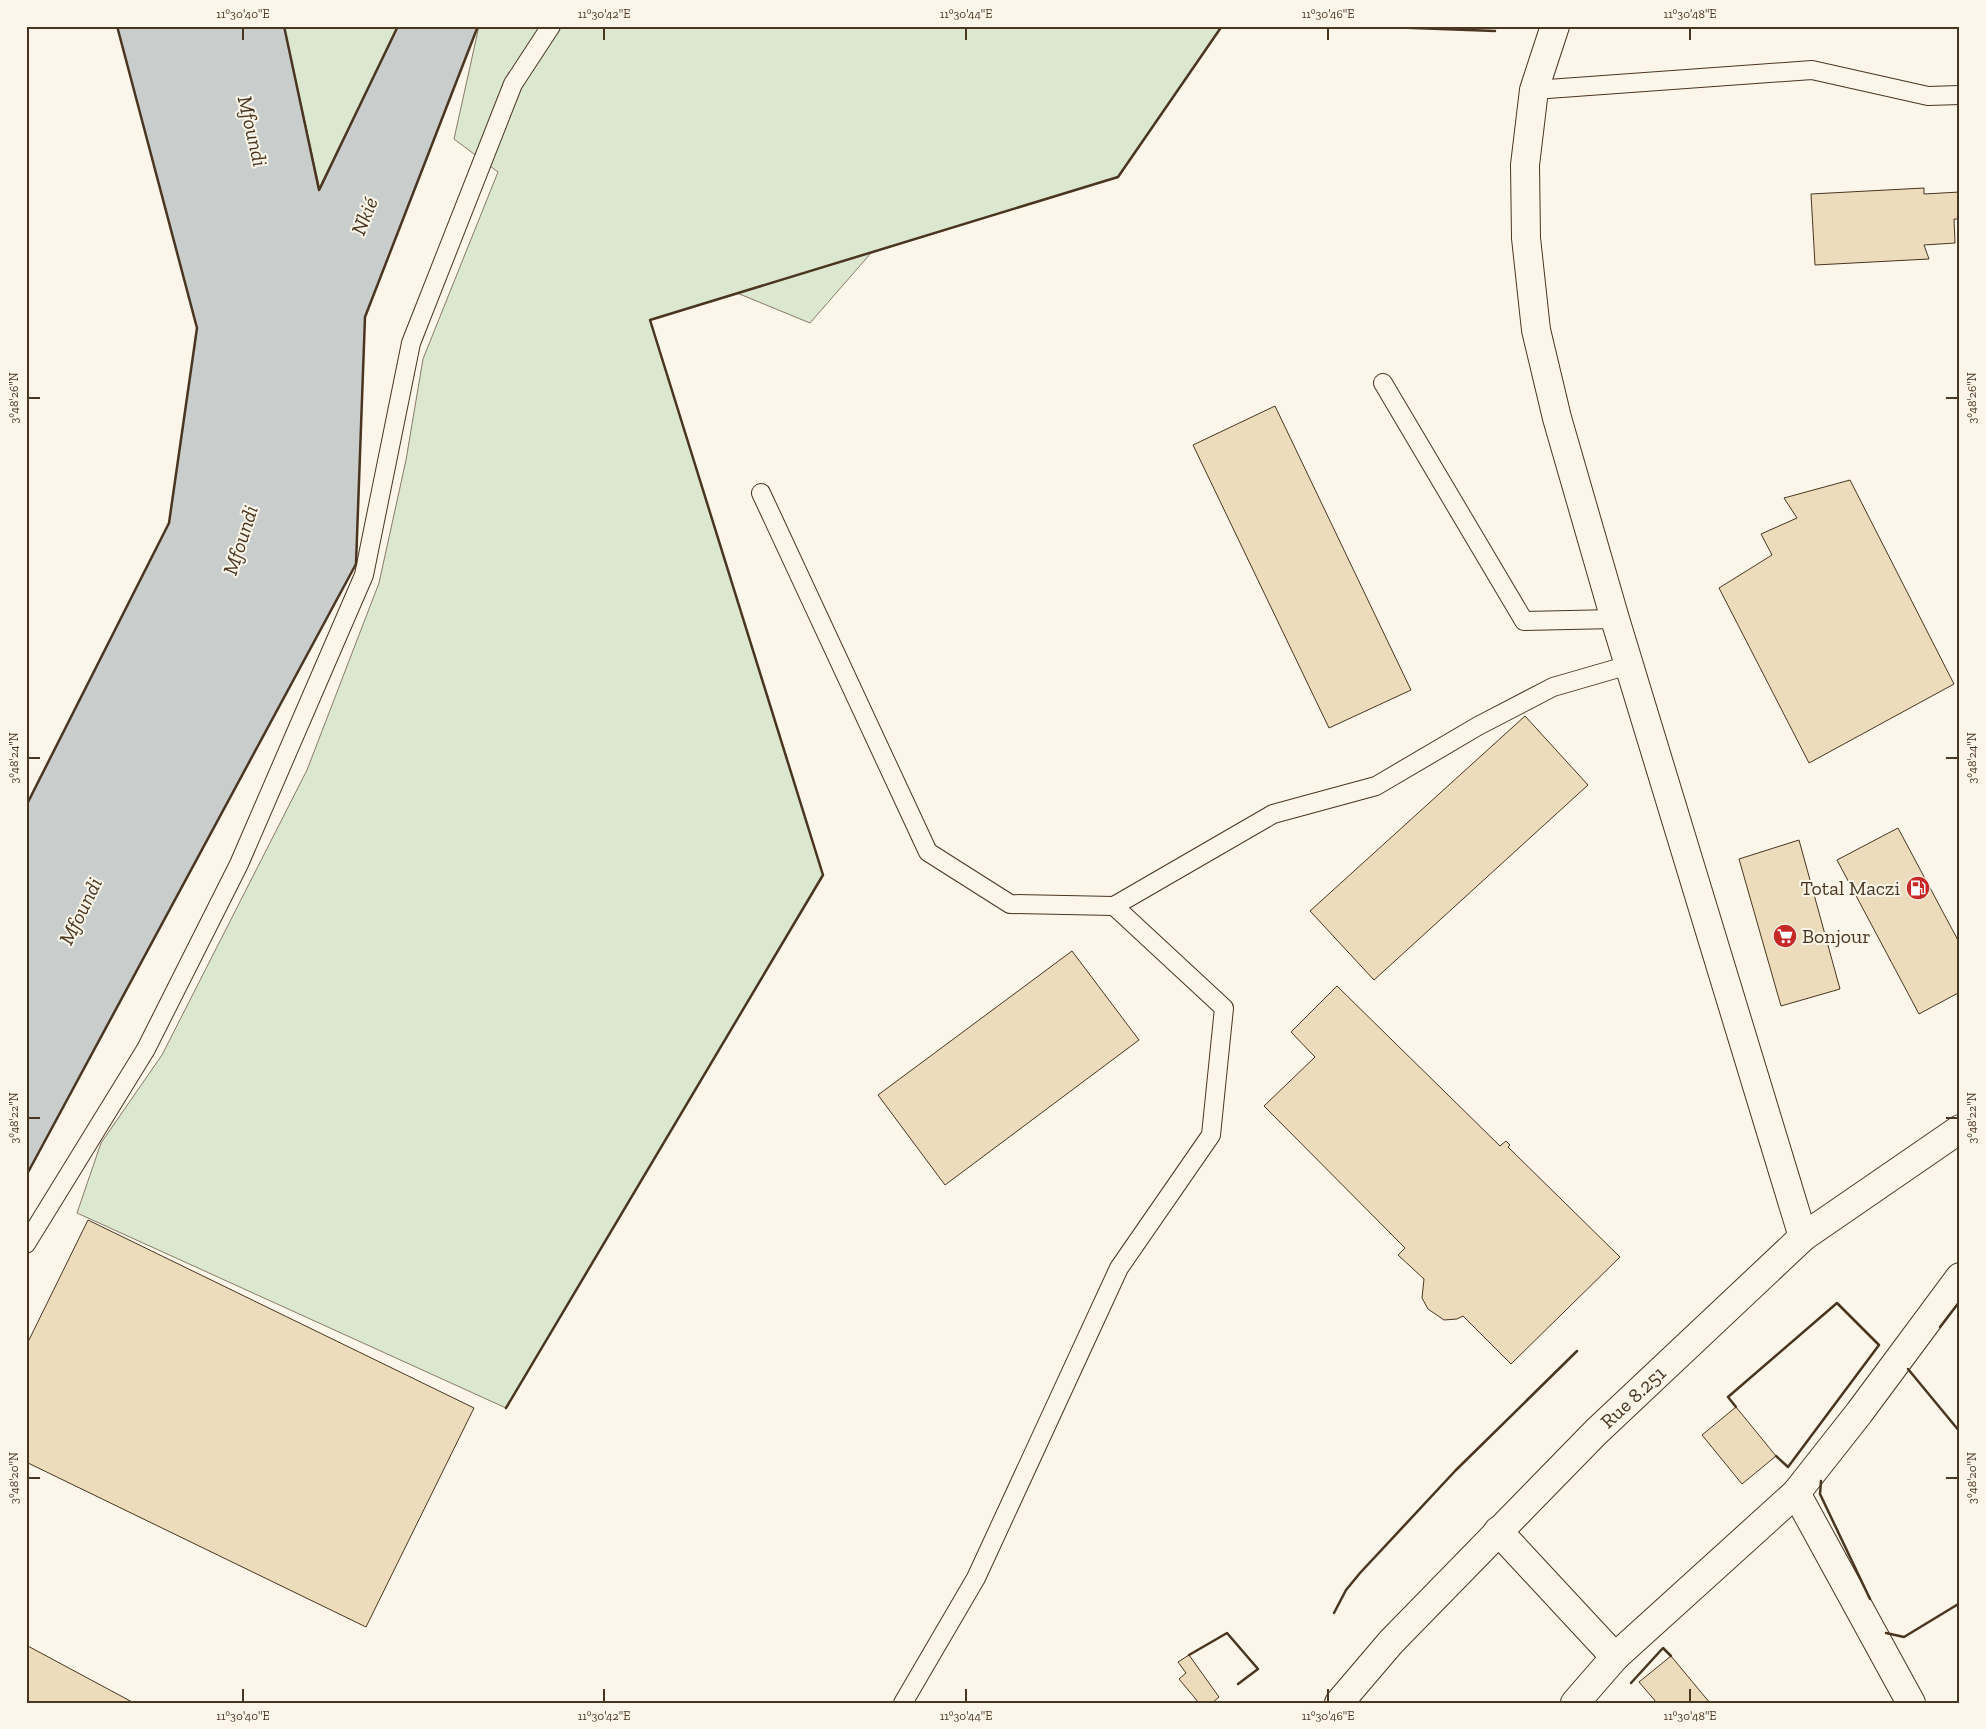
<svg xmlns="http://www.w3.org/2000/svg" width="1986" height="1729" font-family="'Zilla Slab',serif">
<rect width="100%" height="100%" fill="#fbf6e9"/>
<g fill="#dce7d0" stroke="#887966">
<polygon points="284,26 398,26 319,190"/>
<polygon points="479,26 1222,26 1118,177 871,253 810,323 737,293 650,320 823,875 506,1408 77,1213 101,1143 162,1055 307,770 379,583 406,460 423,359 498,172 454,139"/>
</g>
<polygon fill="#c9cecd" stroke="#887966" points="117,26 284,26 320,190 398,26 478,26 365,317 356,564 26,1176 26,806 169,523 197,328"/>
<g fill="#ecdcbc" stroke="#4a3520">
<polygon points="1924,188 1924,194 1960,192 1960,219 1954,219 1955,243 1924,245 1929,259 1815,265 1811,194"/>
<polygon points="1275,406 1411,690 1329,728 1193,445"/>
<polygon points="1850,480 1954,684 1809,763 1719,588 1772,555 1761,534 1797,518 1784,498"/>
<polygon points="1525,716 1588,785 1374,980 1310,911"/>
<polygon points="1898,828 1960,944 1960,992 1919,1014 1837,860"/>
<polygon points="1799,840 1840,989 1781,1006 1739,859"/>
<polygon points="1072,951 1139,1040 945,1185 878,1095"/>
<polygon points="1337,986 1500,1146 1506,1141 1510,1145 1508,1147 1620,1257 1511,1364 1463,1316 1457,1319 1444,1320 1428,1309 1422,1298 1424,1279 1398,1255 1405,1248 1264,1106 1315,1057 1291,1032"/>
<polygon points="88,1220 474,1408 366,1627 26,1462 26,1346"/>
<polygon points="1736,1407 1776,1456 1742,1484 1702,1435"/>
<polygon points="26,1645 134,1703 26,1703"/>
<polygon points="1189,1655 1219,1697 1212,1703 1199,1703 1179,1679 1186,1673 1178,1662"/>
<polygon points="1671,1656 1710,1703 1657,1703 1639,1682"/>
</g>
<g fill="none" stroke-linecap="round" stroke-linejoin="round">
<g stroke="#4a3520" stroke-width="20">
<g id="lane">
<polyline points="1534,90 1812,70 1928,96 1960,95"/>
<polyline points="1383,383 1524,621 1615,619"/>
<polyline points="761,493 928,852 1010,904 1114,906 1273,814 1376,786 1478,726 1553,687 1629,665"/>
<polyline points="26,1244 146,1049 239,864 364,575 411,343 513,84 551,26"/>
<polyline points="903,1703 976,1578 1119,1268 1211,1135 1224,1008 1114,906"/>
</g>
</g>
<g stroke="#4a3520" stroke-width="30">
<g id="street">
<polyline points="1555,26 1534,90 1525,165 1526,238 1536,330 1557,418 1615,619 1803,1237"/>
<polyline points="1796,1493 1911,1703"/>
<polyline points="1498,1531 1615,1657"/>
<polyline points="1575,1703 1615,1657 1796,1493 1859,1413 1960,1277"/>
</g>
</g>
<g stroke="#4a3520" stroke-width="30">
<polyline id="highway" points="1339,1703 1391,1642 1596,1432 1803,1237 1960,1129"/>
</g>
<use href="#lane" stroke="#fbf6e9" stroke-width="18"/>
<use href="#street" stroke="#fbf6e9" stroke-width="28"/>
<use href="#highway" stroke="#fbf6e9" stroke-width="28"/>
<g stroke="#4a3520" stroke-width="2.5">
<polyline points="284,26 319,190 398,26"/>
<polyline points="1359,26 1495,31"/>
<polyline points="26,806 169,523 197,328 117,26"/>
<polyline points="26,1176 356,564 365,317 478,26"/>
<polyline points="1940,1327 1960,1301"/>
<polyline points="1908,1369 1960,1432"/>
<polyline points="1736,1407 1728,1397 1837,1303 1879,1345 1788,1467 1776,1456"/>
<polyline points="506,1408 823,875 650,320 1118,177 1222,26"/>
<polyline points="1821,1481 1820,1494 1870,1599"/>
<polyline points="1334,1613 1346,1590 1360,1573 1456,1470 1577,1351"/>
<polyline points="1886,1633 1904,1637 1960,1603"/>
<polyline points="1189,1655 1227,1633 1258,1669 1238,1684"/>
<polyline points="1631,1683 1663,1648 1671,1656"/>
</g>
</g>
<path fill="none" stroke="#4a3520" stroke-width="2" d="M243,28V40M604,28V40M966,28V40M1328,28V40M1690,28V40M28,398H40M1946,398H1958M28,758H40M1946,758H1958M28,1118H40M1946,1118H1958M28,1478H40M1946,1478H1958M243,1689V1702M604,1689V1702M966,1689V1702M1328,1689V1702M1690,1689V1702"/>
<defs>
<g id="fuel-disc" transform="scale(1.25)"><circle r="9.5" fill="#c62828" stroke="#fbf6e9"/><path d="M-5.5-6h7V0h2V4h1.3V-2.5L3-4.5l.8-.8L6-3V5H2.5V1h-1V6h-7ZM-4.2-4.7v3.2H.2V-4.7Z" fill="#fff"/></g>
<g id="supermarket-disc" transform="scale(1.25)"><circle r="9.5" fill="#c62828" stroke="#fbf6e9"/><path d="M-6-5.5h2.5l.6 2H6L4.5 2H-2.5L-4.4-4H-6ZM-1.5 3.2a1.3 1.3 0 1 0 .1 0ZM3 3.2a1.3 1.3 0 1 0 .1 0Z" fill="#fff"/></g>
</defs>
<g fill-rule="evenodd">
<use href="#fuel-disc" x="1918" y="888"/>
<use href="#supermarket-disc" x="1785" y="936"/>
</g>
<g text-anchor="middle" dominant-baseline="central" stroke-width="4" stroke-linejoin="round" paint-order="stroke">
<g font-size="20" fill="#4a3520" stroke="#fbf6e9" text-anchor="end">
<text x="1900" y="888">Total Maczi</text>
<text x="1802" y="936" text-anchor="start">Bonjour</text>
</g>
<g font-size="20" fill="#4a3520" stroke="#fbf6e9">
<text transform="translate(1633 1397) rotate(-43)">Rue 8.251</text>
</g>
<g font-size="21" font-style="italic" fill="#4a3520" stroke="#fbf6e9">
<text transform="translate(253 131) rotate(77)">Mfoundi</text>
<text transform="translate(364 216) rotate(-68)">Nkié</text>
<text transform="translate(240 540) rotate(-72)">Mfoundi</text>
<text transform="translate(80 911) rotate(-64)">Mfoundi</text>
</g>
</g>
<rect width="1986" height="1729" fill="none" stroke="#fbf6e9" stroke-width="55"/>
<rect x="28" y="28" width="1930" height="1674" fill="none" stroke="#4a3520" stroke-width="2"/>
<g font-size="12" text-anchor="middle" fill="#4a3520">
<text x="243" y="18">11°30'40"E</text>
<text x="604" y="18">11°30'42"E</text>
<text x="966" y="18">11°30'44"E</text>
<text x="1328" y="18">11°30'46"E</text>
<text x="1690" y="18">11°30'48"E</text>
<text transform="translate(14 398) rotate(-90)" y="4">3°48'26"N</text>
<text transform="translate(1972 398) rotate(-90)" y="4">3°48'26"N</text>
<text transform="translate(14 758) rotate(-90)" y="4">3°48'24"N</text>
<text transform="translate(1972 758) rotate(-90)" y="4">3°48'24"N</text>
<text transform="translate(14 1118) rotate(-90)" y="4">3°48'22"N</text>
<text transform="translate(1972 1118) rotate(-90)" y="4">3°48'22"N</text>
<text transform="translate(14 1478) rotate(-90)" y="4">3°48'20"N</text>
<text transform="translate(1972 1478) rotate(-90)" y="4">3°48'20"N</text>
<text x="243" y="1720">11°30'40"E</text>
<text x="604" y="1720">11°30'42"E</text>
<text x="966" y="1720">11°30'44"E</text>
<text x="1328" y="1720">11°30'46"E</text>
<text x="1690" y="1720">11°30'48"E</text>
</g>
</svg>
